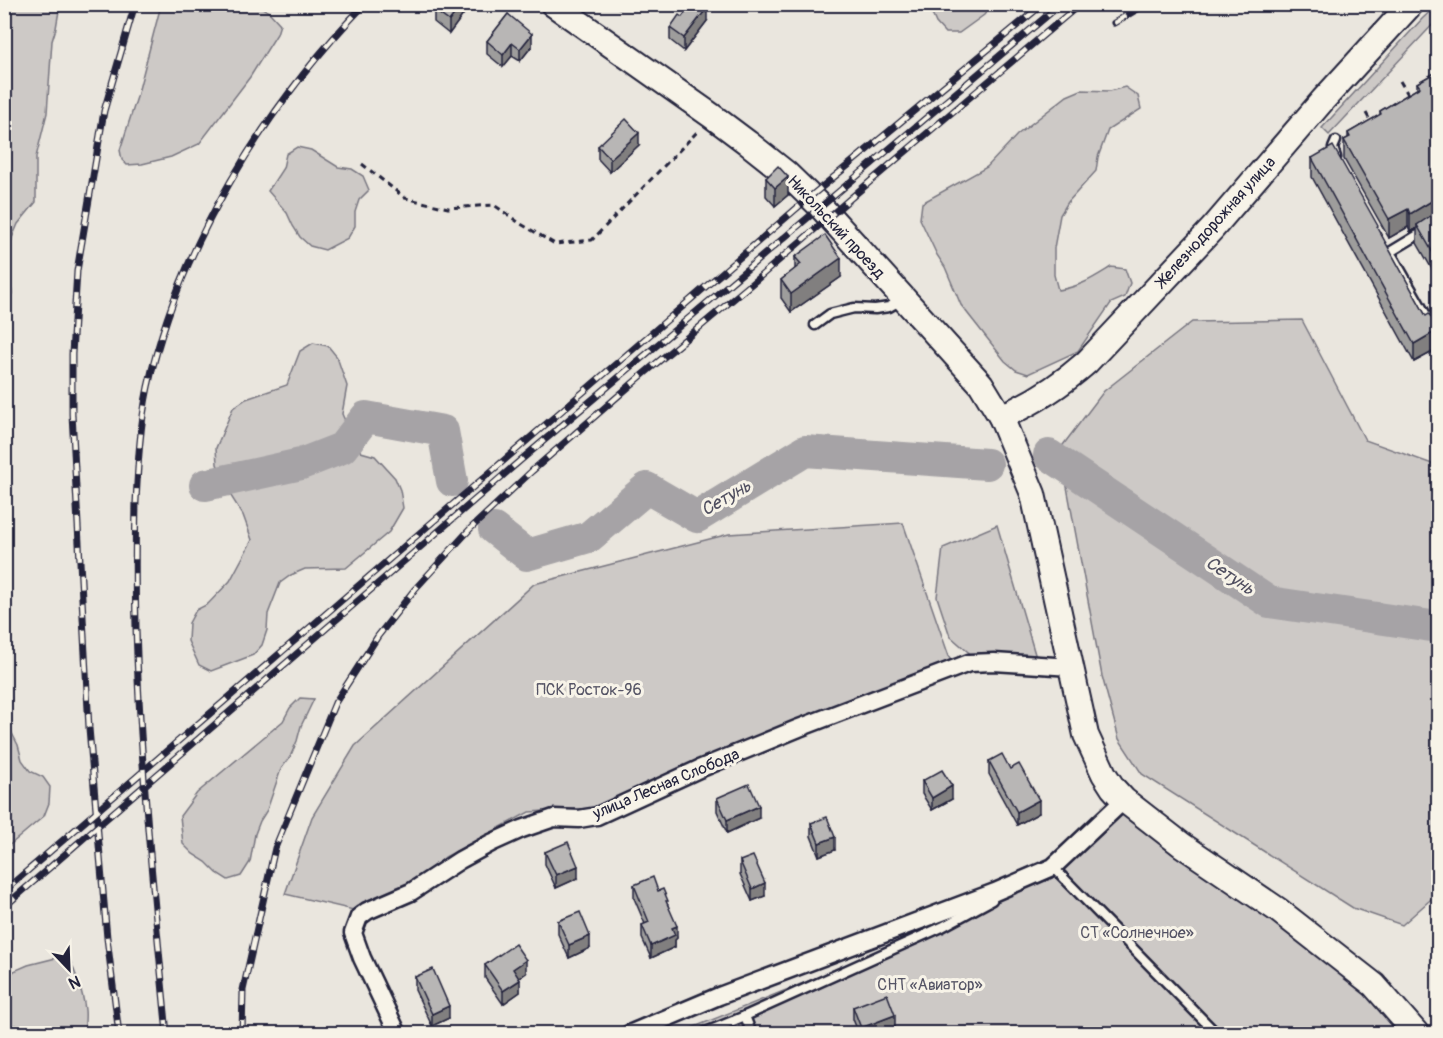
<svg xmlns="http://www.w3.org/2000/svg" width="1443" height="1038" font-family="Pangolin,sans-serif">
<rect width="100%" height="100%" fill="#eae6de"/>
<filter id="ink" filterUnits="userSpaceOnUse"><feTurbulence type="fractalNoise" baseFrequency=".0167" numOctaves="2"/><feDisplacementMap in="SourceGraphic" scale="12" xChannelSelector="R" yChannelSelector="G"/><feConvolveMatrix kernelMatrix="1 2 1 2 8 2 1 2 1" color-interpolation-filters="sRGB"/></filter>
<g filter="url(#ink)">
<g fill="#cdc9c6" stroke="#787680" stroke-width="1.5">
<polygon points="5,4 60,5 56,28 52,41 47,113 36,157 36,202 18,224 12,238 7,264 12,293 5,315 4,85 6,83 4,77"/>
<polygon points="161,5 258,5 270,13 280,24 277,34 250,77 199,144 171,157 142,164 127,165 122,160 120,150 137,97"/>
<polygon points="928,5 992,5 984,15 959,33 945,33 936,23"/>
<polygon points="1437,5 1438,5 1438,19 1329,135 1322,128 1422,19"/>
<path d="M1125,87L1138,96L1141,109L1108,130L1098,157L1096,171L1068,202L1060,215L1054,248V275L1058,290C1080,287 1093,278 1111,267L1125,269L1130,283L1125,297L1111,303L1078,351L1028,374L1016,370L1005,361L961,305L945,267L937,255L920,219L922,203L987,167L1017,135L1067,96L1081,90L1110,91Z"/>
<polygon points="297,147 311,150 338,167 352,169 363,176 369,190 359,200 355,212 355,226 348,238 325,250 310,246 300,237 293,226 287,213 268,191 283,168 286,154"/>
<polygon points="1302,320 1365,440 1438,466 1438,563 1436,594 1438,596 1438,893 1402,925 1353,908 1142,774 1119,739 1102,676 1060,449 1104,391 1192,322"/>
<polygon points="313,343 328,346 337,357 347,386 342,414 354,441 361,452 375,456 395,478 400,490 403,508 389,532 346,568 305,569 291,575 280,583 268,614 267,630 262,645 253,655 211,671 199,665 188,641 189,623 196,610 208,604 230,581 252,540 243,515 229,493 217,464 216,448 233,408 246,399 287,385 300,351"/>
<polygon points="903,523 953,668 609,807 529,812 445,857 420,881 362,912 285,894 312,817 355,746 534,584 729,534"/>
<polygon points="997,525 1037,661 975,658 950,636 937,597 943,548"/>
<polygon points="300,698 314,699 301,726 297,741 290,757 281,769 267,810 260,821 255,834 250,862 241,876 228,880 217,873 206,862 193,854 183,844 180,816 197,793 283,721 290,708"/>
<polygon points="4,718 18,745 22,760 30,771 43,777 50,787 49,803 44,816 5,849"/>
<polygon points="1124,800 1417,1034 677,1034 942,927 1054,874"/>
<path d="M68,955C75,972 83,991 85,1010C86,1018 84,1025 85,1033H26V1029L15,1025L5,1033V981L14,971L28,965Z"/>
</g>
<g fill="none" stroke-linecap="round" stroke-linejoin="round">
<g stroke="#a6a3a6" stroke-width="32">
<polyline points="1049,455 1269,602 1438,627"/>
<polyline points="205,485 301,464 342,448 366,417 443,431 452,481"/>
<polyline points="494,529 527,555 589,537 647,488 697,517 805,451 987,464"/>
</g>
<g stroke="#22223b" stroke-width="13">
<g id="lane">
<polyline points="1336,157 1333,148 1336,141"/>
<polyline points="1390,252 1438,223"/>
<polyline points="1393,257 1438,336"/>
<polyline points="815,325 830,314 854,308 875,309 889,307 903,299"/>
<polyline points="1051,868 1053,867 1217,1034"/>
<polyline points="745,1016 752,1034"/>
<polyline points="701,1034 745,1016 942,927 992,900"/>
</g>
</g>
<g stroke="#22223b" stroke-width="21">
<g id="street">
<polyline points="398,1034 362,958 353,933 359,917 367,911 411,892 460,860 491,843 522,829 554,818 579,819 597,816 699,769 799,728 969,663 994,662 1071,667"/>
<polyline points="629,1034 719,996 995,892 1053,867 1124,800"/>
</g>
</g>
<g stroke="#22223b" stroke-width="28">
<g id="secondary">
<polyline points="553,4 712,116 748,143 787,174 821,207 981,384 1001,417 1033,494 1086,735 1104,774 1113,788 1124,800 1182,845 1278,910 1374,985 1417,1034"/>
<path d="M1001,417C1033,403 1061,385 1087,362L1213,228L1323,100L1411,4"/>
</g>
</g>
<g stroke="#22223b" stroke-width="3" stroke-dasharray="6 4.5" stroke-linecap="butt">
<polyline points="1434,50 1438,58"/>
<polyline points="1400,81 1409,96"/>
<polyline points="1366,113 1371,122"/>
<polyline points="362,164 405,198 448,208 494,205 521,224 555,244 592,240 698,131"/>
</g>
<use href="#lane" stroke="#f7f3e8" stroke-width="8"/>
<use href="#street" stroke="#f7f3e8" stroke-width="16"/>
<use href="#secondary" stroke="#f7f3e8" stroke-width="24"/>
<g stroke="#22223b" stroke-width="7">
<g id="rail">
<polyline points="1114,23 1146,4"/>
<polyline points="4,891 811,196 1043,4"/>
<polyline points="4,907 522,459 1061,4"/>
<polyline points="119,1034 107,938 89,728 72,414 72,354 77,271 104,111 135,4"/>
<path d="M167,1034C154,899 140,763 136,628C135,586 135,544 136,502C138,463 140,425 148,387C179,246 265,107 365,4"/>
<polyline points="242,1034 243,990 275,848 335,703 378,636 415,589 471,528 532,471 640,377 756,280 859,191 1080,4"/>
</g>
</g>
<use href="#rail" stroke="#f7f3e8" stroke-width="4.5" stroke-dasharray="14" stroke-linecap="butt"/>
</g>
<g fill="#9e9d9c" stroke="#22223b" stroke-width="1.5">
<polygon points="471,4 449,34 434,22 434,10"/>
<polygon points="614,4 624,4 620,9"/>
<polygon points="508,14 532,46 520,61 512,56 503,67 487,54 487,41"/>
<polygon points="707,21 684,51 670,40 670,28"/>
<polygon points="1438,71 1438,275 1436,276 1417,243 1417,228 1410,232 1408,227 1389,238 1344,159 1344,140 1348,138 1348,133 1380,115 1380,111 1417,89 1417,83"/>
<polygon points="639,145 610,172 598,159 598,146"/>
<polygon points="1312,158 1378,230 1426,316 1435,323 1438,323 1438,349 1414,362 1312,177"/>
<polygon points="766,178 788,195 775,206 766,196"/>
<polygon points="795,257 841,277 791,312 781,298 781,280 795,269"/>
<polygon points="989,761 1010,769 1039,813 1017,825 989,774"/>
<polygon points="922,781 952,799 932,810 922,794"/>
<polygon points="717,798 759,818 727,833 717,811"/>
<polygon points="811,823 835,850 819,856 811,836"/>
<polygon points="545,852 578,878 556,888 545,864"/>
<polygon points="740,861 765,896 752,901 740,874"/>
<polygon points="634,885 658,891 668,905 677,938 675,940 675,947 651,958 642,938 642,925 645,924 634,898"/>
<polygon points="558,921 590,948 569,958 558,934"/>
<polygon points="485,965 526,973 519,978 520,992 503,1004 485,978"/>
<polygon points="415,977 449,1018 432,1026 415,990"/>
<polygon points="853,1007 895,1028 880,1034 859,1034 853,1019"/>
</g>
<g fill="#817f7f" stroke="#22223b" stroke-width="1.5">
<polygon points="462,4 471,4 449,34 449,21"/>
<polygon points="707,8 707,21 684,51 684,38"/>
<polygon points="532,34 532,46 520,61 520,49"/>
<polygon points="512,43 512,56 503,67 503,55"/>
<polygon points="639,133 639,145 610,172 610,159"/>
<polygon points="788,177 788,195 775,206 775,188"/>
<polygon points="1435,199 1435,217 1417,225 1417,228 1410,232 1410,214"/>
<polygon points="1408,209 1408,227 1389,238 1389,219"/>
<polygon points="1438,257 1438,275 1436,276 1436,258"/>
<polygon points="841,258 841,277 791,312 791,294"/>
<polygon points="1438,330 1438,349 1414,362 1414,344"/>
<polygon points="952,786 952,799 932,810 932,798"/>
<polygon points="1039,800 1039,813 1017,825 1017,812"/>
<polygon points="759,806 759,818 727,833 727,820"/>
<polygon points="835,837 835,850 819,856 819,843"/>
<polygon points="578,866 578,878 556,888 556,875"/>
<polygon points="765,883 765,896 752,901 752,889"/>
<polygon points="677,926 677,938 675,940 675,947 651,958 651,946 672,928"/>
<polygon points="590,936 590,948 569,958 569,945"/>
<polygon points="526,960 526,973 513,982 513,969"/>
<polygon points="520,980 520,992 503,1004 503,991"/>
<polygon points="449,1006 449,1018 432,1026 432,1014"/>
<polygon points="895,1015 895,1028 880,1034 861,1034 861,1028"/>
</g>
<g fill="#b8b6b5" stroke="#22223b" stroke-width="1.5">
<polygon points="438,4 462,4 449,21 434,10"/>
<polygon points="692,4 702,4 707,8 684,38 670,28 679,15 682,17"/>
<polygon points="508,14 532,34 520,49 512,43 503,55 487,41"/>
<polygon points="1438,71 1438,199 1435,199 1410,214 1408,209 1389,219 1344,140 1350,137 1348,133 1381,114 1380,111 1420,87 1417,83"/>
<polygon points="626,119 639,133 610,159 598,146"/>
<polygon points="1333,146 1378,226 1377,227 1426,316 1429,314 1435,323 1438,323 1438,330 1414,344 1312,158"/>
<polygon points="778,166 788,177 775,188 766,178"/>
<polygon points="1438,211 1438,257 1436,258 1417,225"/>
<polygon points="825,235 841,258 791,294 781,280 801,264 795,257"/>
<polygon points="1002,754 1010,769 1019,764 1039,800 1017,812 989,761"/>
<polygon points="942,770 952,786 932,798 922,781"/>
<polygon points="749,784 759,806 727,820 717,798"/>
<polygon points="827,817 835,837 819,843 811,823"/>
<polygon points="568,842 578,866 556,875 545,852"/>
<polygon points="753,856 765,883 752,889 740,861"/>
<polygon points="653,877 658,891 663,889 668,901 666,901 677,926 672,928 675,935 651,946 642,925 649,922 634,885"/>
<polygon points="580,912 590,936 569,945 558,921"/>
<polygon points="515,944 526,960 513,969 520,980 503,991 485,965"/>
<polygon points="433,969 449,1006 432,1014 415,977"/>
<polygon points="887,994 895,1015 861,1028 853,1007"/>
</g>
</g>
<g text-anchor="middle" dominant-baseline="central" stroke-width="6" stroke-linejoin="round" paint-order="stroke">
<g font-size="16" fill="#22223b" stroke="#f7f3e8">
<text transform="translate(1216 222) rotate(-48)">Железнодорожная улица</text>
<text transform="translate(836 227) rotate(47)">Никольский проезд</text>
<text transform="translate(666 784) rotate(-23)">улица Лесная Слобода</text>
</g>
<g font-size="16" fill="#555465" stroke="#f7f3e8">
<text x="589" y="690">ПСК Росток-96</text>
<text x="1137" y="933">СТ «Солнечное»</text>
<text x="930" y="985">СНТ «Авиатор»</text>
</g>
<g font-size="18" font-style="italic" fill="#504f60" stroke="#f7f3e8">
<text transform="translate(726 498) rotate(-30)">Сетунь</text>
<text transform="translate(1230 576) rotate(34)">Сетунь</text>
</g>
</g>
<rect width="1443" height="1038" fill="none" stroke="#f7f3e8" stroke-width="24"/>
<rect x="12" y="12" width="1419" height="1014" fill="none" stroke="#22223b" stroke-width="2" filter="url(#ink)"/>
<g transform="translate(69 969) rotate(157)" stroke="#f7f3e8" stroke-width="4.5" paint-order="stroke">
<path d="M0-4.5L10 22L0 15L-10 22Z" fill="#22223b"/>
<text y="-9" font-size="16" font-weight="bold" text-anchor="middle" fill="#22223b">N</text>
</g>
</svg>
